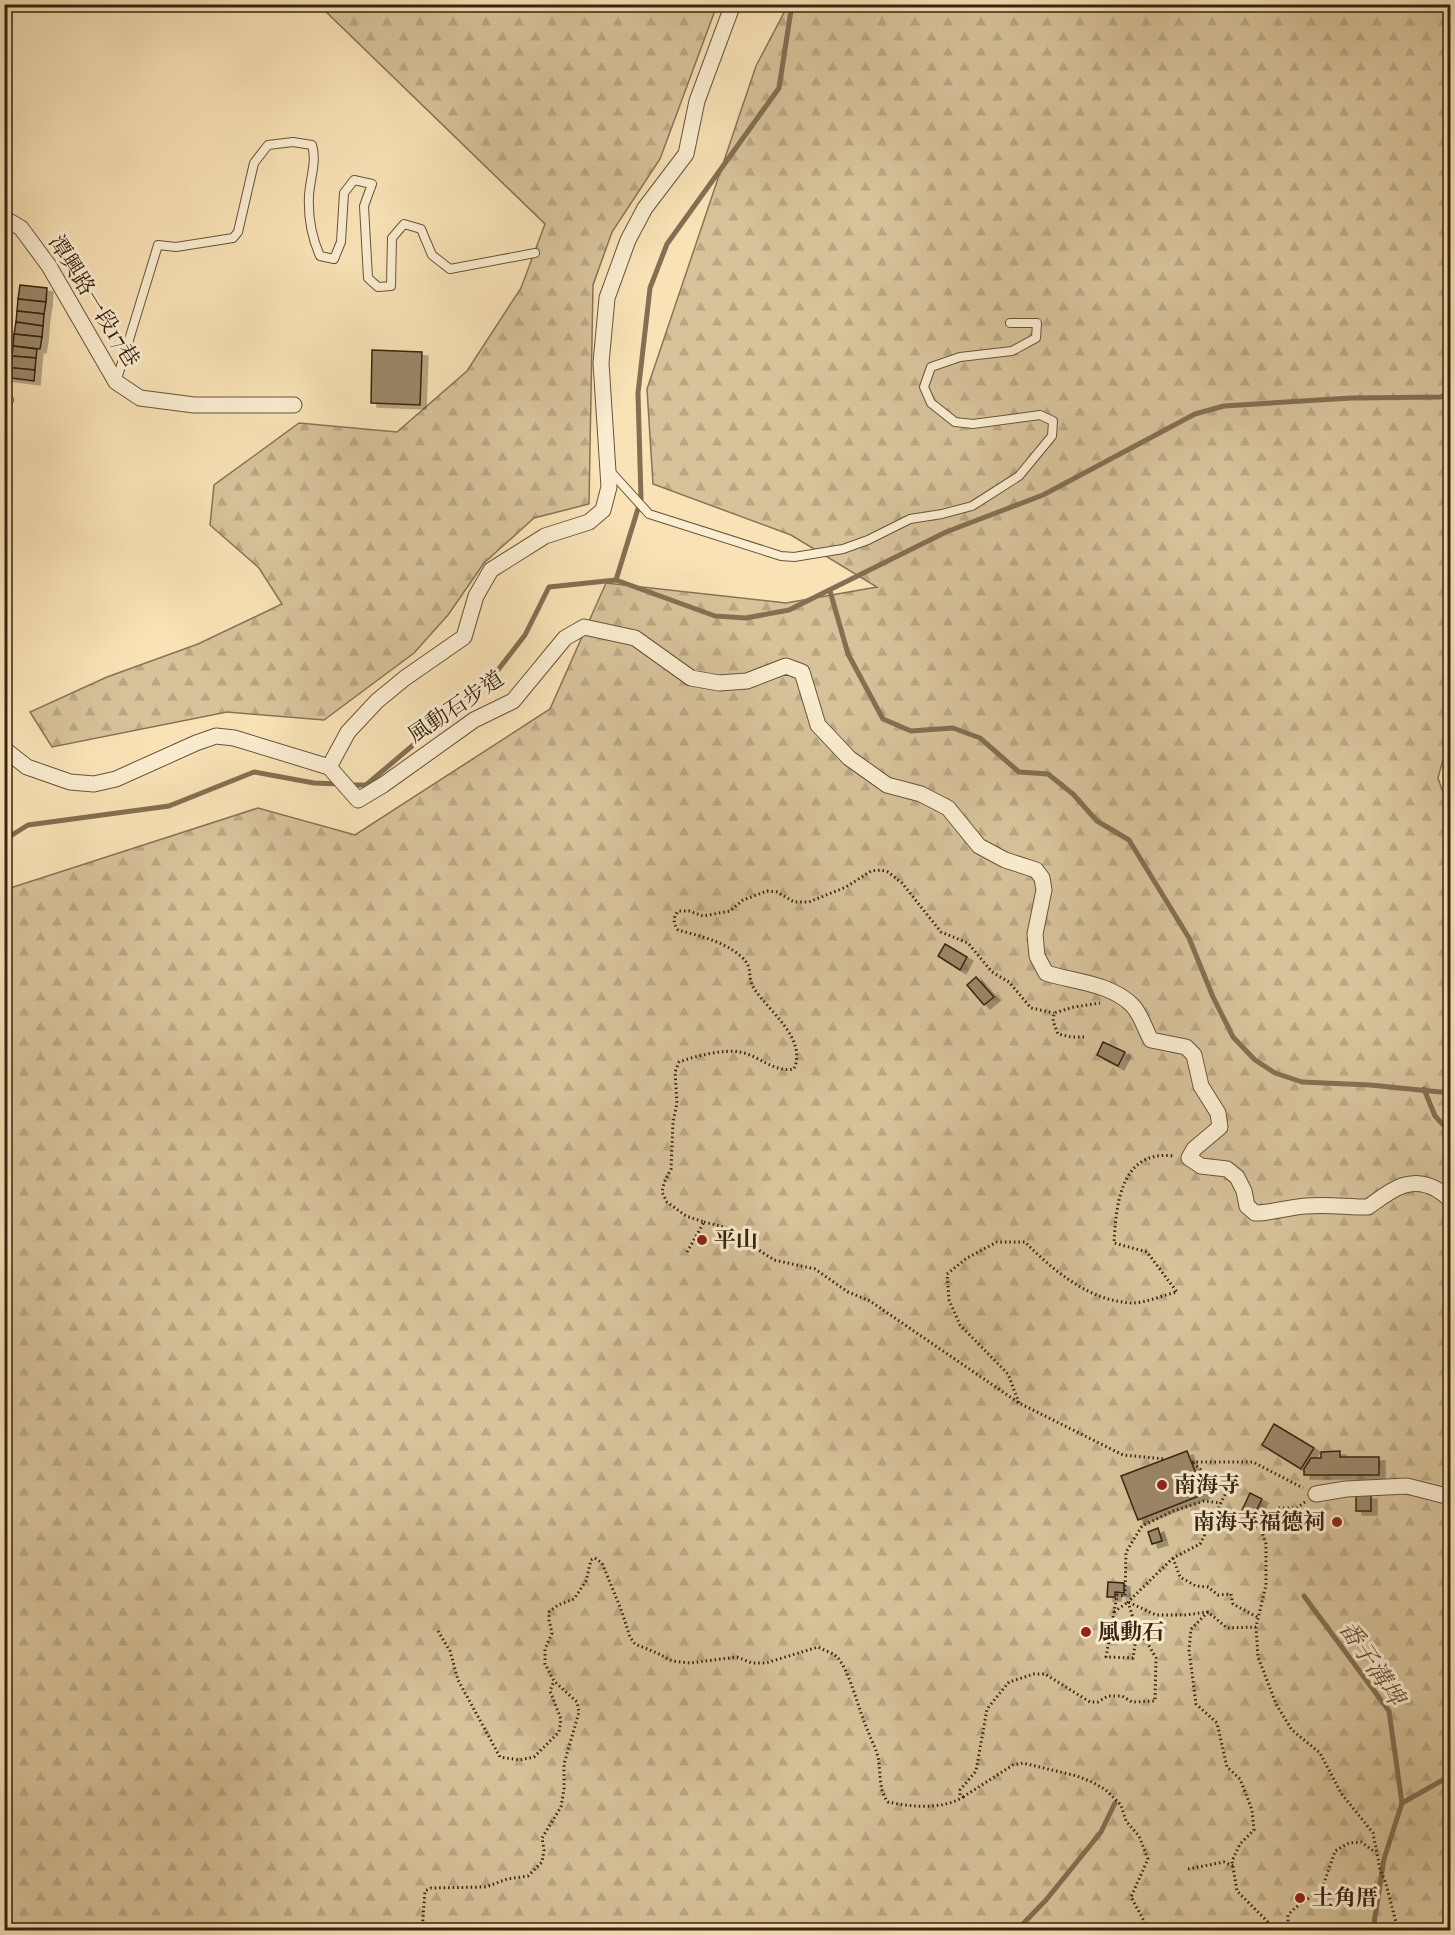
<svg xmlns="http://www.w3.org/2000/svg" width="1455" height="1935" font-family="'IM FELL French Canon','Noto Serif TC',serif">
<defs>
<pattern id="forest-firs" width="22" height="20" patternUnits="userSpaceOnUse" patternTransform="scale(1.5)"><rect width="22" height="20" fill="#d7c29a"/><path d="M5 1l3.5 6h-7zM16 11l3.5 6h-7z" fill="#b9a784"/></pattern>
<filter id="shadow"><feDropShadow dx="6" dy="4" stdDeviation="0" flood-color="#0004"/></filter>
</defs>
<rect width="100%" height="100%" fill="#f8e2b6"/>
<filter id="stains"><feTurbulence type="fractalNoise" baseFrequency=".00333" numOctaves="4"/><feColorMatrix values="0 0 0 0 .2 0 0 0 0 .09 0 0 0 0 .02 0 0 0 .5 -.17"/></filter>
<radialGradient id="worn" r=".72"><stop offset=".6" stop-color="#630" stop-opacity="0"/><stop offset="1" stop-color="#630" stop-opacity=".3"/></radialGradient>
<g fill="url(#forest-firs)" stroke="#877356" stroke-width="1.5">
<polygon points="319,5 717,5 660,159 612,232 593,285 589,504 534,518 484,563 448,615 414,653 324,720 227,712 52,747 30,712 107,677 198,644 282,604 259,568 210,525 214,485 299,423 397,432 467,371 521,288 545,224"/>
<polygon points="788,5 1450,5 1450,734 1438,778 1450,813 1450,1930 5,1930 4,890 258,808 355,835 550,709 606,583 786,603 877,587 791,535 653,484 647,389 756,66"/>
</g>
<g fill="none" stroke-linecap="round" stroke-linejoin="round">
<g stroke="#836f52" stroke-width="5">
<polyline points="616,580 641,499 638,393 650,288 667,244 779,88 792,4"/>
<polyline points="830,591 848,654 883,719 911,731 953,728 980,738 1019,772 1048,774 1073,794 1097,821 1129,840 1189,938 1213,997 1233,1037 1255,1060 1275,1073 1302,1082 1370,1085 1450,1093"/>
<polyline points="350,785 366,785 491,679 525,635 549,587 616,580 715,616 746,618 789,610 946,532 1043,495 1195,414 1224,406 1351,398 1440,397 1450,394"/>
<polyline points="4,840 28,825 169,806 254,772 314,783 340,784"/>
<polyline points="1424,1089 1435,1116 1450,1132"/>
<polyline points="1304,1596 1389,1711 1402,1803 1384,1859 1373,1930"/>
<polyline points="1402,1803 1450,1776"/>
<polyline points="633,1930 641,1926 719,1926 731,1930"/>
<polyline points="1017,1930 1046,1900 1101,1832 1115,1803"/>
</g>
</g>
<g fill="#9b8767" stroke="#372411" stroke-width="1.5" filter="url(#shadow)">
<polygon points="20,285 47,288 46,302 18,299"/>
<polygon points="18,299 46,302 44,314 17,311"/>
<polygon points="17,311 44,314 43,326 16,322"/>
<polygon points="16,322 43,326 42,337 14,334"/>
<polygon points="14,334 42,337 40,349 13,346"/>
<polygon points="13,346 37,349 36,358 12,356"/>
<polygon points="372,350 422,352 420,405 371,403"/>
<polygon points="12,356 36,358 35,370 11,368"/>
<polygon points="4,367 35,370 34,381 4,377"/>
<polygon points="945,944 967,957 960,970 938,956"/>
<polygon points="976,977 994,997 984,1005 967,985"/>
<polygon points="1103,1042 1125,1052 1118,1066 1097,1055"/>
<polygon points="1274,1424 1314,1448 1301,1469 1262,1445"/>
<polygon points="1187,1451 1204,1494 1138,1520 1121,1476"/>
<polygon points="1340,1451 1340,1457 1379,1457 1379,1475 1304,1475 1304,1469 1311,1458 1321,1458 1321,1452"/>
<polygon points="1250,1493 1262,1499 1250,1524 1238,1519"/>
<rect x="1356" y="1495" width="15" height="16"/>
<polygon points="1158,1528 1162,1541 1152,1544 1148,1532"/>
<polygon points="1108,1582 1124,1583 1124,1593 1115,1592 1115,1597 1107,1597"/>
</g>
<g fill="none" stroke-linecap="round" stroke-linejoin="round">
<g stroke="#67543a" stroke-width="10">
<g id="service">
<path d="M117,379L158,245L176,247L233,238L238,232L254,163L268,145L293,142L312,145C317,162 310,178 309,196C308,216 312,238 320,256L334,259L341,242L344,193L354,180L372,184L364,206L368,278L378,287L391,286L392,238L404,224L421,229L432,255L450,269L535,253"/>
<polyline points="4,399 9,400"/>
<polyline points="610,471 649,514 781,556 794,557 843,549 868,540 910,519 942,514 972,506 1019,476 1052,436 1053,421 1040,415 973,424 955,422 931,403 924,387 931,367 960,357 1012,351 1036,338 1037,323 1010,323"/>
</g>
</g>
<g stroke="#67543a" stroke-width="17">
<g id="minor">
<polyline points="4,218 21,228 49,266 116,382 140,398 194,405 294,405"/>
<polyline points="4,749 27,767 70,782 94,784 116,779 196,743 216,736 234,738 329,767"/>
<path d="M329,767L358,800L383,785L474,720L513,701L565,638L584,627L635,638L691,678L719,683L747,681L786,666L802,672L818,725L849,758L887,785L921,794L948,808L979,846L1005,860L1036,870L1042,878L1044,890L1035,934L1037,956L1046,973C1074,982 1111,983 1133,1006C1141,1015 1145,1029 1151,1040L1186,1047L1194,1055L1201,1086L1218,1113L1220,1127L1194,1149L1189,1158L1201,1166L1227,1169L1237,1177L1244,1191L1247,1206L1255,1213C1272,1213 1289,1207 1306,1206C1327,1204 1347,1207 1368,1207C1389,1192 1409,1174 1436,1189C1442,1193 1447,1195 1450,1201"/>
<polyline points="329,767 348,732 377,701 405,678 464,637 476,596 491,570 545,536 589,522 603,510 609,487 601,363 607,298 628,240 645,208 686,154 697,101 733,4"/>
<polyline points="1316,1494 1346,1489 1407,1486 1450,1497"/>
</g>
</g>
<g stroke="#372411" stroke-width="3" stroke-dasharray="1.5 3" stroke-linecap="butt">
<polyline points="1084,1037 1071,1037 1058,1034 1053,1021 1054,1013 1074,1007 1100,1003"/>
<polyline points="704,1222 724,1227 774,1260 815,1269 848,1292 870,1301 1019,1403 1123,1455 1165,1459"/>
<path d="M687,1252L704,1222L686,1216L667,1202L662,1192L664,1183L671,1169L673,1122L677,1103L675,1072L679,1062C695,1056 724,1049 740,1052C760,1056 774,1073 794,1069C807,1039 770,1012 755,990C744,974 758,967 734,951C718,940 696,935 678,930C673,923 673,918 678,911H689L703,916L730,911L743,900L767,891L777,892L794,902H809L846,887L871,871L881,870L888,872L902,883L941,932L968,943L992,972L1009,982L1031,1008L1054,1013"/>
<path d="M1019,1403L1008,1374L960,1325L949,1300L947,1274L967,1258L997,1242H1025C1054,1271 1089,1301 1132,1303C1146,1303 1163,1295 1177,1292L1147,1252L1114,1243C1116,1204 1121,1149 1174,1156"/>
<polyline points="1192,1462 1253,1462 1303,1488"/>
<polyline points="1193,1463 1215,1482"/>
<polyline points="1305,1502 1297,1508 1279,1508 1260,1525 1266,1544 1266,1585 1256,1627 1258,1657 1276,1704 1292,1730 1320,1753 1341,1793 1373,1833 1380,1869 1386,1884 1398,1930"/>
<polyline points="1173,1558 1180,1577 1196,1586 1208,1587 1218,1595 1231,1594 1233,1604 1259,1618"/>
<polyline points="1114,1612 1128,1602 1156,1615 1185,1615 1208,1612 1227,1628 1256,1627"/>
<polyline points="1208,1612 1191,1629 1189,1650 1196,1704 1217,1723 1227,1767 1240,1779 1252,1810 1254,1830 1240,1844 1232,1861 1237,1891 1276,1930"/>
<polyline points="438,1631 450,1651 458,1680 500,1757 519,1760 534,1757 559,1732 561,1719 550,1691 554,1681"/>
<polyline points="1137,1631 1133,1658 1106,1657 1117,1595 1125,1596 1126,1552 1142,1526 1173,1511 1204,1501 1221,1503"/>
<polyline points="963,1797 1013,1765 1023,1763 1077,1776 1092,1782 1106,1790 1121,1805 1126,1821 1139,1836 1148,1859 1131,1897 1149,1930"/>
<polyline points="1188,1869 1224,1862 1233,1866"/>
<path d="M422,1930L425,1891L431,1888L486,1887L507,1879L528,1876L542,1862L544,1850L542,1838L561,1807L564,1789V1764L579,1712L577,1702L554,1681L545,1664V1649L552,1633L549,1620V1612L558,1605L574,1599L586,1581L591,1560L595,1558L602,1563L622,1612L630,1637L635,1644L657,1653L672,1661L690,1663L737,1657L752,1663H766L818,1647C825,1651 834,1653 838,1658C851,1674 859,1712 868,1731C871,1740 876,1748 878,1757C881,1772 878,1790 888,1802C911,1807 942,1810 963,1797L960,1795V1790L976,1771L987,1709L1009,1682L1034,1674H1045L1090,1702H1098L1108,1696H1122L1132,1702L1155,1701L1156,1658L1148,1644L1137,1631L1128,1602L1173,1558L1200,1544L1232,1481"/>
<polyline points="1287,1930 1288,1927 1288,1915 1295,1908 1322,1889 1335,1851 1349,1843 1361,1842 1375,1852"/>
</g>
<use href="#service" stroke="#faecd0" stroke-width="8"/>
<use href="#minor" stroke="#faecd0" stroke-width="15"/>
</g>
<g fill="#8f2418" stroke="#faecd0" stroke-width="2">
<circle cx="702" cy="1240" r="6"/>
<circle cx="1162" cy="1485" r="6"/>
<circle cx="1337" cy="1522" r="6"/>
<circle cx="1086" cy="1632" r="6"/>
<circle cx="1300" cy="1898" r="6"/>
</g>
<g text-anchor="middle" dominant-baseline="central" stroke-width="6" stroke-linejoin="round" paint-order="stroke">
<g font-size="22" fill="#372411" stroke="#faecd0">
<text transform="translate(94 301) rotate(58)">潭興路一段17巷</text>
<text transform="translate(456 707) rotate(-34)">風動石步道</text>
</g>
<g font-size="22" font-weight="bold" fill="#372411" stroke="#faecd0" text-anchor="start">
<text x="714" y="1240">平山</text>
<text x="1174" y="1485">南海寺</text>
<text x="1325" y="1522" text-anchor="end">南海寺福德祠</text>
<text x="1098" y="1632">風動石</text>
<text x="1312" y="1898">土角厝</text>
</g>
<g font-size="24" font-style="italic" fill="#635037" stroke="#faecd0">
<text transform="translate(1372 1663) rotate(56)">番子溝埤</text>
</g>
</g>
<rect width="1455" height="1935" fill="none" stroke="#f8e2b6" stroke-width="24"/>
<rect x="6" y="6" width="1443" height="1923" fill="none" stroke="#372411" stroke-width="3"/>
<rect x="12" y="12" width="1431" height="1911" fill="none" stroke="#372411" stroke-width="1.5"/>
<rect width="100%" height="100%" filter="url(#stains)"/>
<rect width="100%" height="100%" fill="url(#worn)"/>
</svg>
